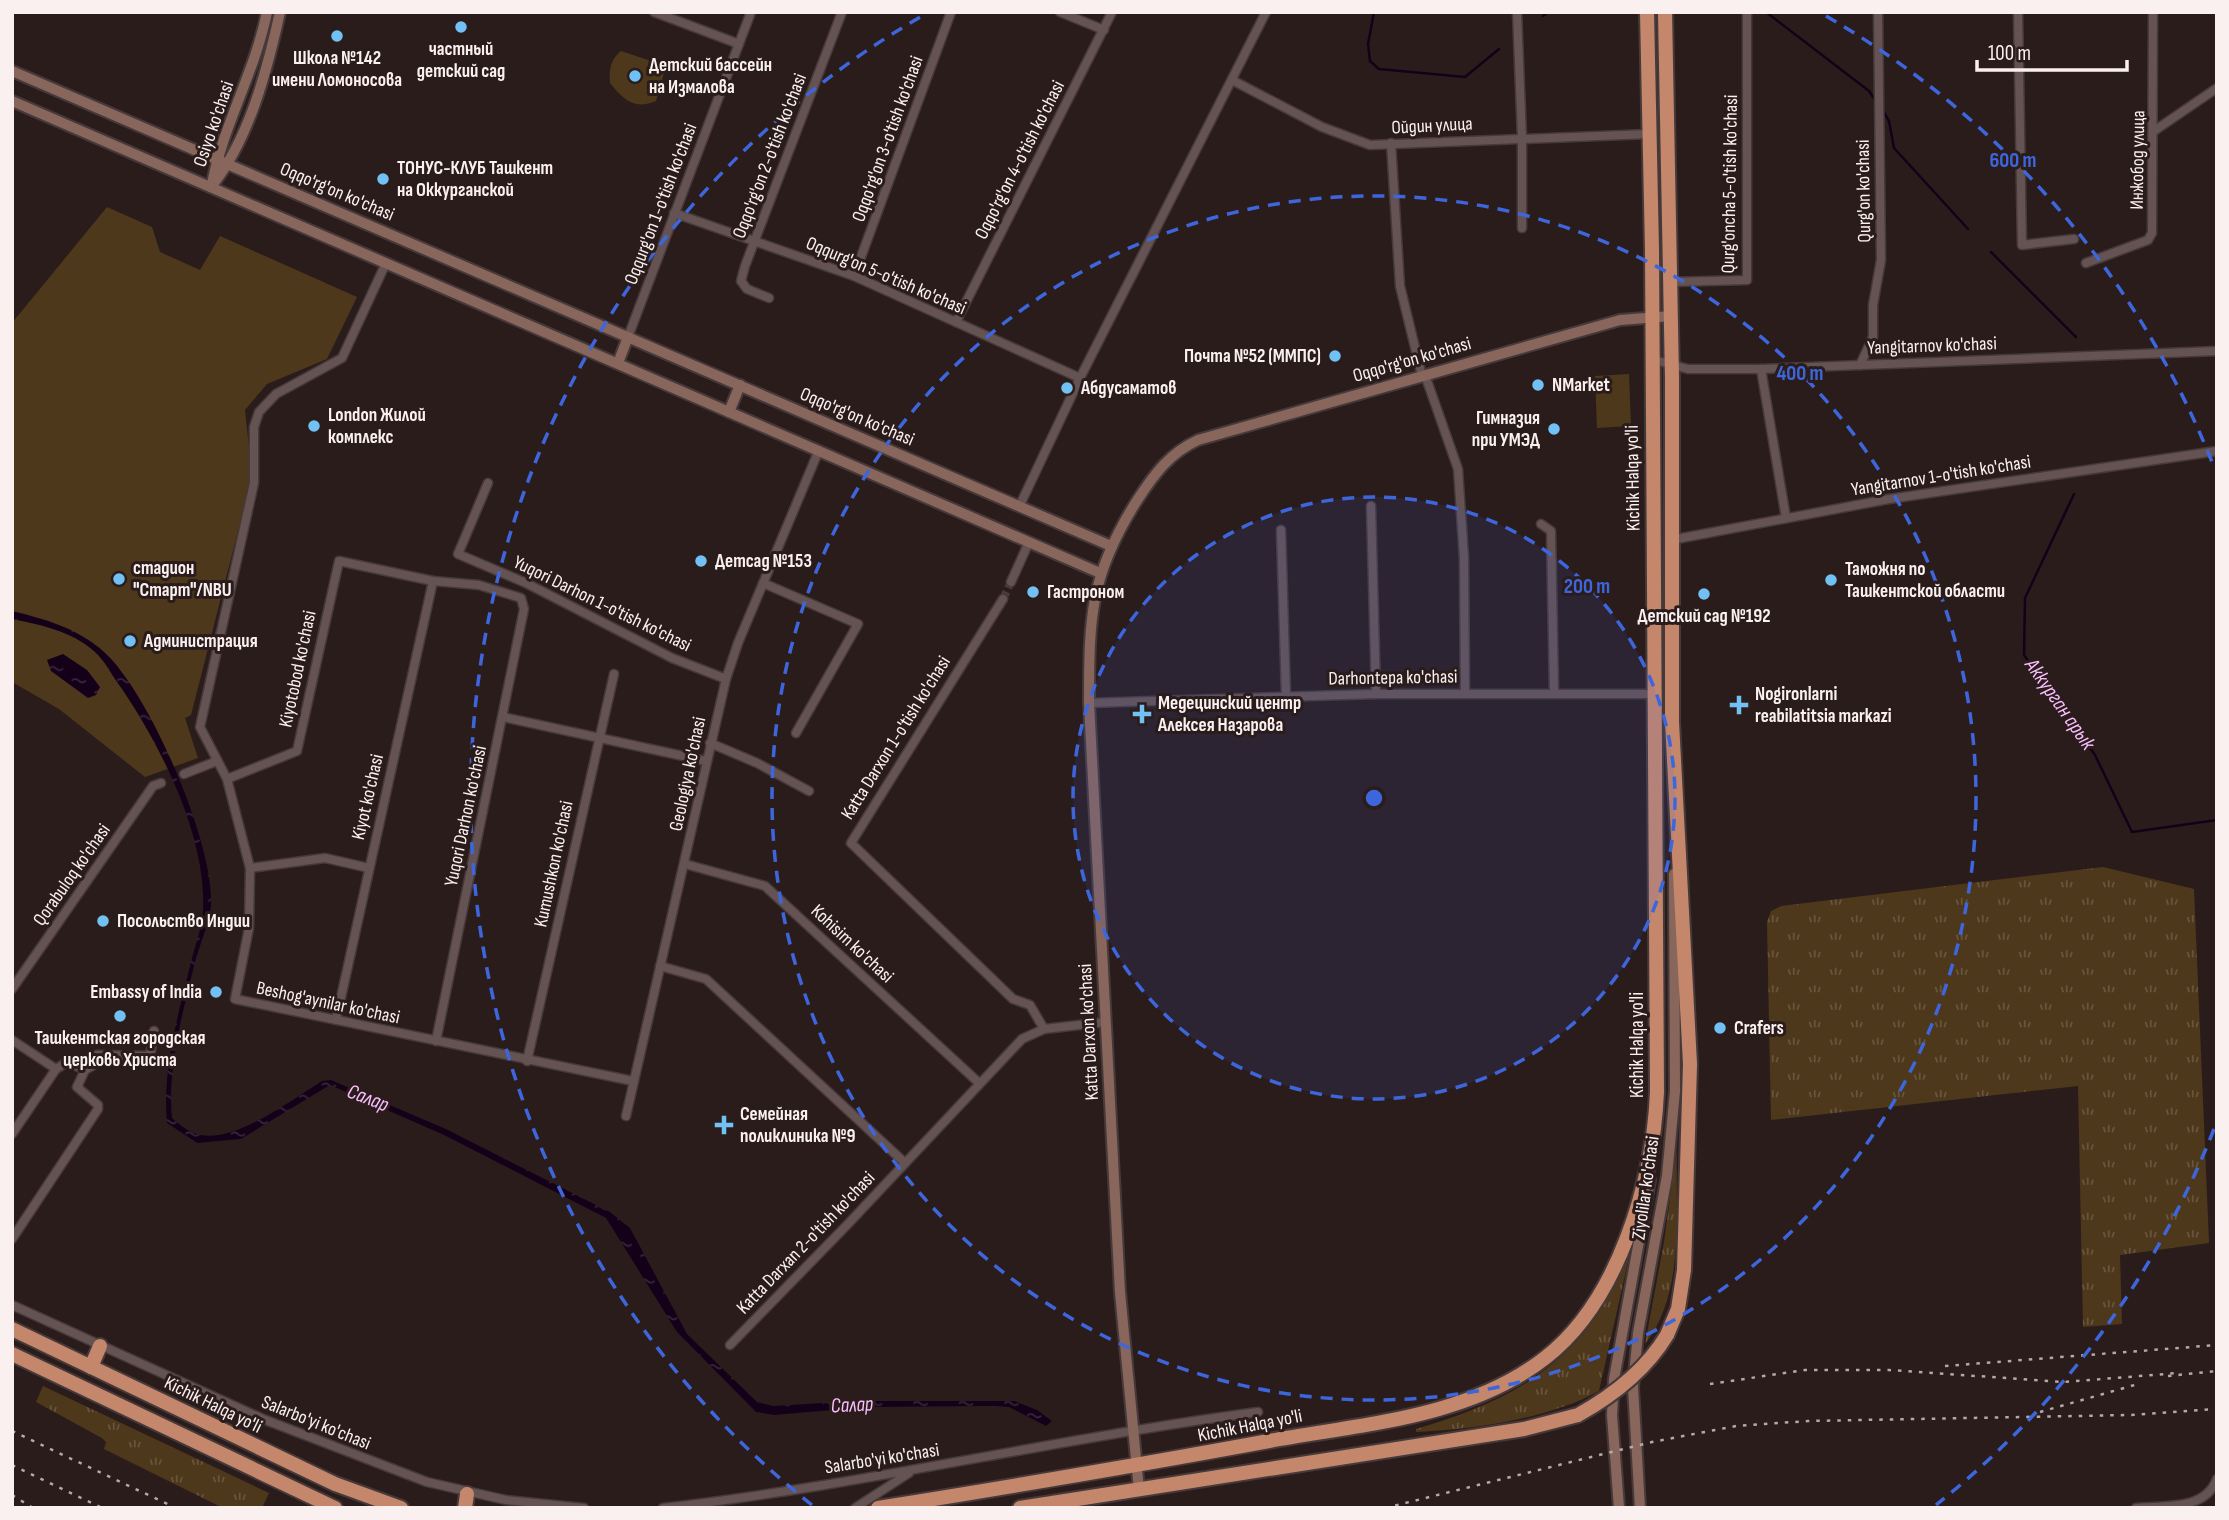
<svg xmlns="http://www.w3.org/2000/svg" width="2229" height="1520" font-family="'Sofia Sans Condensed',sans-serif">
<defs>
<pattern id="grass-tufts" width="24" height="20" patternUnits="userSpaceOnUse" patternTransform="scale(1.75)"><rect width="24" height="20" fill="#4d381b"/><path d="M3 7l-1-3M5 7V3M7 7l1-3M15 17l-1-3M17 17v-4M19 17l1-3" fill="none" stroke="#68553c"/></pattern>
<pattern id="water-ripples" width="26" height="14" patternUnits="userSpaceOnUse" patternTransform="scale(1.75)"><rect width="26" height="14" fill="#150019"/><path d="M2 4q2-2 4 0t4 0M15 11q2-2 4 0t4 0" fill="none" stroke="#38263b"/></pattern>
</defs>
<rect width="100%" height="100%" fill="#2b1c1c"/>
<g fill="url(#grass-tufts)">
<polygon points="2103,867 2194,889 2209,1243 2120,1255 2122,1324 2083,1327 2078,1086 1771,1120 1767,922 1771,911 1781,906"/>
<path d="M1677,1149C1675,1212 1686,1292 1645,1344L1664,1242Z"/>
<path d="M1630,1253L1599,1391C1548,1419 1474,1429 1416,1432V1429C1489,1407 1553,1380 1598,1314C1610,1295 1616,1268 1630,1253Z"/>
<polygon points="43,1386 269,1493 262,1508 223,1508 104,1449 106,1442 102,1438 36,1402"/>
</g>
<g fill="#4d381b">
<path d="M621,51L666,66L656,101C634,110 624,100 610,83C609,70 610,60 621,51Z"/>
<polygon points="107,207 152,227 160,252 200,270 220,236 357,297 327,359 267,384 245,410 252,476 191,715 185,718 198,758 145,777 59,709 12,682 12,323"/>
<polygon points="1629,374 1631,426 1597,428 1595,376"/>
</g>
<g fill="url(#water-ripples)">
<path d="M12,611C45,619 77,628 103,651C149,691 215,845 211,906C209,924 200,944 195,962C183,1012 167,1068 172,1118C180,1125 190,1133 200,1135C237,1142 291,1100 322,1081L331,1080L446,1129L610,1212L630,1228L687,1334L757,1402L773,1406L856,1401H1014L1037,1410L1052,1421L1046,1426L1009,1407L995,1406L868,1407L774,1415L756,1412L677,1332L606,1218L444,1135L330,1085L241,1139L197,1143L167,1123C162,1068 178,1016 191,962C195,946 202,927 203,911C207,836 159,741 117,682C110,672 104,660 95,652C72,631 41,625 12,619Z"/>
<polygon points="63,654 87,670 100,687 96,695 88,698 51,671 47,660"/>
</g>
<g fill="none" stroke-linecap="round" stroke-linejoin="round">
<g stroke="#150019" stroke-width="2.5">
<polyline points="1374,12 1368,44 1370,61 1379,69 1465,77 1499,49"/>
<polyline points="1766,12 1869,91 1877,103"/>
<polyline points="1543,16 1548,12"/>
<polyline points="1883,111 1889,121 1894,148 1968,229"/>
<polyline points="1991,252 2076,337"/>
<polyline points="2074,494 2025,598 2024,655 2095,755 2132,832 2217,820"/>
</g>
<polyline stroke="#4a3c3c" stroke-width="8" stroke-dasharray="8 4" stroke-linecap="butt" points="1003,599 1011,582"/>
<g stroke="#46393a" stroke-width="11">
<g id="minor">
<polyline points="654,12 739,44"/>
<polyline points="1060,12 1104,30"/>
<polyline points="1517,12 1522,138 1522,228"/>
<polyline points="2018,12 2022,245 2074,239"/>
<polyline points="1232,80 1322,127 1370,145 1649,134"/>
<polyline points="2154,131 2217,88"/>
<polyline points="1391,143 1400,286 1422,376"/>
<polyline points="674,213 854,276 1080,378"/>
<polyline points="386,263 342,358 276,394 259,412 254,427 254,483 200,727 227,779 250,868 249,928 235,999 633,1081"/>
<polyline points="2086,263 2148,240 2152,233 2153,12"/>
<polyline points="854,276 951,12"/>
<polyline points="1670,282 1747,280 1747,12"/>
<polyline points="769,298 747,289 741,281 745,266 842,12"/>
<polyline points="956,322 1112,12"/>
<polyline points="628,337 751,12"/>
<polyline points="1651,359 1688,369 1761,369 2217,351"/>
<polyline points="1860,365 1873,337 1873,305 1881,260 1878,12"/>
<polyline points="1761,369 1786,518"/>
<polyline points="1425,375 1458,469 1464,558 1465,693"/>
<polyline points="488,483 458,554 526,583 672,658 726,679"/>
<polyline points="1371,506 1376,694"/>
<polyline points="1019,507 1080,378 1266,12"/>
<polyline points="1541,524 1551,531 1554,692"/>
<polyline points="1281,530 1286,696"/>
<polyline points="1671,540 1889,499 2217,451"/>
<polyline points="1011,582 1029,542"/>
<polyline points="763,583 858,624 796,733"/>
<polyline points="1003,599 851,843 1013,999 1030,1005 1044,1029"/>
<polyline points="1089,703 1376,694 1655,694"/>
<polyline points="503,717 706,761"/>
<polyline points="710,743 757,763 809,791"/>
<polyline points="184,774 217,761"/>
<polyline points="227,779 297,751 339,561 433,581 479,585 521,598 524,609 436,1041"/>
<polyline points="685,864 765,886 978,1082"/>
<polyline points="250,868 325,858 369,868"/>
<polyline points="660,966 706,979 905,1163"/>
<polyline points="12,989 153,786 161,783"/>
<polyline points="336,1020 433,581"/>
<polyline points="12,1040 56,1069 67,1062 85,1070 77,1087 98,1105 98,1109 12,1239"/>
<polyline points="527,1061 614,674"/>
<polyline points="85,1070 92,1066 97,1055 150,1056 154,1031"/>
<polyline points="626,1116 726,679 738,643 819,450"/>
<polyline points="12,1134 56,1069"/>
<polyline points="12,1305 263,1419 427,1482 506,1500 584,1508"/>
<polyline points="730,1345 847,1225 1022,1039 1044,1029 1106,1022"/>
<path d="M663,1508C863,1485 1059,1438 1258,1412"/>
<polyline points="855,1508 909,1473"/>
<path d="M2136,1508C2165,1505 2205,1511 2217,1479"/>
</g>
</g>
<g stroke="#46393a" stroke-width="14">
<g id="secondary">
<polyline points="12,71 1111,546"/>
<polyline points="12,101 1100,573"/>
<path d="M212,184C223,125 255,72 267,12"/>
<path d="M211,187C249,140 267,71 280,12"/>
<polyline points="618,363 628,337"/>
<polyline points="729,412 740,385"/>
<path d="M1139,1490L1120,1292L1089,703C1089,616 1090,574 1138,499C1155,473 1170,453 1198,440L1620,320L1671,316"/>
<polyline points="1619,1508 1612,1415 1614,1379 1650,1180"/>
<polyline points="1640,1508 1633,1387 1638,1333 1667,1176 1675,1091 1674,874"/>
</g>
</g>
<g stroke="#46393a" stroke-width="18">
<g id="trunk">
<polyline points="1665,12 1672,378 1672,722 1690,1064 1684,1270 1678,1309 1667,1335"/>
<polyline points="12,1329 335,1484 401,1508"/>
<polyline points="12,1354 335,1508"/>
<polyline points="91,1367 100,1346"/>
<polyline points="465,1508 467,1494"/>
<path d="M878,1508C1009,1487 1139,1465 1269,1441C1362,1424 1468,1418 1545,1358C1619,1301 1653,1181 1657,1092L1652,250L1647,12"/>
<polyline points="1020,1508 1524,1429 1578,1415"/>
</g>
</g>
<use href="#minor" stroke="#655353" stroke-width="8"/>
<use href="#secondary" stroke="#88665c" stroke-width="10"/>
<use href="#trunk" stroke="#c4876b" stroke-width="14"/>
<g stroke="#b4a8a8" stroke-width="2.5" stroke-dasharray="3.5 7" stroke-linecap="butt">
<polyline points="1945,1366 2217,1345"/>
<polyline points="2168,1376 2217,1371"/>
<polyline points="1710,1384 1805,1370 1889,1370 2064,1382 2178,1373"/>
<polyline points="2040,1412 2138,1384"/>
<polyline points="12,1431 176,1508"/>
<polyline points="12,1465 102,1508"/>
<polyline points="12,1495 33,1508"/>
<polyline points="1385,1508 1652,1442 1736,1426 1808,1421 2130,1415 2217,1409"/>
</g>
<g stroke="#46393a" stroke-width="18" stroke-linecap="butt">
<path id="trunk-bridge" d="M1578,1415C1614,1395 1646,1370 1667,1335"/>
</g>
<use href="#trunk-bridge" stroke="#c4876b" stroke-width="14"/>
</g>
<circle cx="1374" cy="798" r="301" fill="#3e66dc" fill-opacity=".12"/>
<g fill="none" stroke="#3e66dc" stroke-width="3.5" stroke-dasharray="12 9">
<circle cx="1374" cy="798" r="301"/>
<circle cx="1374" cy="798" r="602"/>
<path d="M2214 1129A903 903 0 0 1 1936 1505M812 1505A903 903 0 0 1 922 16M1826 16A903 903 0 0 1 2214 467"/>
</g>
<g fill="#72c1f5" stroke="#2b1c1c" stroke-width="2.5">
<circle cx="461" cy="27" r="7"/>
<circle cx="337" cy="36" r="7"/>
<circle cx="635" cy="76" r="7"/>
<circle cx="383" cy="179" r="7"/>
<circle cx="1335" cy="356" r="7"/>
<circle cx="1538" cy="385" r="7"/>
<circle cx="1067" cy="388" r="7"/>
<circle cx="314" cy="426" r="7"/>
<circle cx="1554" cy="429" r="7"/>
<circle cx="701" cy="561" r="7"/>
<circle cx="119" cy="579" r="7"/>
<circle cx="1831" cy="580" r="7"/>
<circle cx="1033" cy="592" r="7"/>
<circle cx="1704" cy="594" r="7"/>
<circle cx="130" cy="641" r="7"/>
<path d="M1735.5 694.5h7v7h7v7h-7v7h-7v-7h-7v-7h7z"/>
<path d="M1138.5 703.5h7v7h7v7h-7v7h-7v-7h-7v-7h7z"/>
<circle cx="103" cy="921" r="7"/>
<circle cx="216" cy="992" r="7"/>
<circle cx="120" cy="1016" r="7"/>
<circle cx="1720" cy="1028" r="7"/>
<path d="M720.5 1114.5h7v7h7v7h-7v7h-7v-7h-7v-7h7z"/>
</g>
<g text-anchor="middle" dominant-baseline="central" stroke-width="6" stroke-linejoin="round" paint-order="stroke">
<g font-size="19" font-weight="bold" fill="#fbf0f0" stroke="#2b1c1c" text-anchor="start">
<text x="461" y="49" text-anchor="middle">частный<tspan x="461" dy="22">детский сад</tspan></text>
<text x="337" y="58" text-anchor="middle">Школа №142<tspan x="337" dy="22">имени Ломоносова</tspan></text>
<text x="649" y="65">Детский бассейн<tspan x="649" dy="22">на Измалова</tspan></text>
<text x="397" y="168">ТОНУС-КЛУБ Ташкент<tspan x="397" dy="22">на Оккурганской</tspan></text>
<text x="1321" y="356" text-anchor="end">Почта №52 (ММПС)</text>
<text x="1552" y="385">NMarket</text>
<text x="1081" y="388">Абдусаматов</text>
<text x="328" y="415">London Жилой<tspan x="328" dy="22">комплекс</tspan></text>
<text x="1540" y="418" text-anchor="end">Гимназия<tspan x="1540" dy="22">при УМЭД</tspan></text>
<text x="715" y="561">Детсад №153</text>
<text x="133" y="568">стадион<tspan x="133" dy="22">"Старт"/NBU</tspan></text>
<text x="1845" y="569">Таможня по<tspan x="1845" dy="22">Ташкентской области</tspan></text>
<text x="1047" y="592">Гастроном</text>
<text x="1704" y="616" text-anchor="middle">Детский сад №192</text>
<text x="144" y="641">Администрация</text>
<text x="1755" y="694">Nogironlarni<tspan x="1755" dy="22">reabilatitsia markazi</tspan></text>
<text x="1158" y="703">Медецинский центр<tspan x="1158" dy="22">Алексея Назарова</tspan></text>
<text x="117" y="921">Посольство Индии</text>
<text x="202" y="992" text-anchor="end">Embassy of India</text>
<text x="1734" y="1028">Crafers</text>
<text x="120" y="1038" text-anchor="middle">Ташкентская городская<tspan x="120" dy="22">церковь Христа</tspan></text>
<text x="740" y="1114">Семейная<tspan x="740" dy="22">поликлиника №9</tspan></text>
</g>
<g font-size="19" fill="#fbf0f0" stroke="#2b1c1c">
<text transform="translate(214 124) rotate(-71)">Osiyo ko'chasi</text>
<text transform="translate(1432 126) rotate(-3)">Ойдин улица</text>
<text transform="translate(888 139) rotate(-70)">Oqqo'rg'on 3-o'tish ko'chasi</text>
<text transform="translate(770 156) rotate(-69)">Oqqo'rg'on 2-o'tish ko'chasi</text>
<text transform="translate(1020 160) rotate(-63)">Oqqo'rg'on 4-o'tish ko'chasi</text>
<text transform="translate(2138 160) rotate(-89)">Инжобод улица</text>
<text transform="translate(1730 184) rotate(-89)">Qurg'oncha 5-o'tish ko'chasi</text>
<text transform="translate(1864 191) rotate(-91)">Qurg'on ko'chasi</text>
<text transform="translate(337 192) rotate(23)">Oqqo'rg'on ko'chasi</text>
<text transform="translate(661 204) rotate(-69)">Oqqurg'on 1-o'tish ko'chasi</text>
<text transform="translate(886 276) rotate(23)">Oqqurg'on 5-o'tish ko'chasi</text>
<text transform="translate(1932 346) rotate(-2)">Yangitarnov ko'chasi</text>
<text transform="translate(1412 360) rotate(-16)">Oqqo'rg'on ko'chasi</text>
<text transform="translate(857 417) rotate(23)">Oqqo'rg'on ko'chasi</text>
<text transform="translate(1941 476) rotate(-9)">Yangitarnov 1-o'tish ko'chasi</text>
<text transform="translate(1633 478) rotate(-91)">Kichik Halqa yo'li</text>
<text transform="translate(602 604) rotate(26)">Yuqori Darhon 1-o'tish ko'chasi</text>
<text transform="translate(298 669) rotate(-78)">Kiyotobod ko'chasi</text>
<text transform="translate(1393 678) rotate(-1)">Darhontepa ko'chasi</text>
<text transform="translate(896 738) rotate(-58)">Katta Darxon 1-o'tish ko'chasi</text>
<text transform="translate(688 774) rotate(-78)">Geologiya ko'chasi</text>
<text transform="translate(368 797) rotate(-77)">Kiyot ko'chasi</text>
<text transform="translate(466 816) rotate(-78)">Yuqori Darhon ko'chasi</text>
<text transform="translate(554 864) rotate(-78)">Kumushkon ko'chasi</text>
<text transform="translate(72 875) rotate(-55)">Qorabuloq ko'chasi</text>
<text transform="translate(852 944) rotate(43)">Kohisim ko'chasi</text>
<text transform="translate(328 1003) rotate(12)">Beshog'aynilar ko'chasi</text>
<text transform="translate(1089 1032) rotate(-93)">Katta Darxon ko'chasi</text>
<text transform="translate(1637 1045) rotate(-90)">Kichik Halqa yo'li</text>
<text transform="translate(1646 1188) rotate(-82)">Ziyolilar ko'chasi</text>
<text transform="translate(806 1243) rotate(-46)">Katta Darxan 2-o'tish ko'chasi</text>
<text transform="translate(213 1405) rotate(26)">Kichik Halqa yo'li</text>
<text transform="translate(316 1423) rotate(22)">Salarbo'yi ko'chasi</text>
<text transform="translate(1250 1426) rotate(-11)">Kichik Halqa yo'li</text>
<text transform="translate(882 1459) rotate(-9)">Salarbo'yi ko'chasi</text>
</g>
<g font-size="21" font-style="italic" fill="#f9bfff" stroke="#2b1c1c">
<text transform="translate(2060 704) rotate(55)">Аккурган арык</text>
<text transform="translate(368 1098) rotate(21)">Салар</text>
<text transform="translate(852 1405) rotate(-3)">Салар</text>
</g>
</g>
<circle cx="1374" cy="798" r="10" fill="#3e66dc" stroke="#2b1c1c" stroke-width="3.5"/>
<g font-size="21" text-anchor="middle" font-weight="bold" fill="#3e66dc" stroke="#2b1c1c" stroke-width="6" stroke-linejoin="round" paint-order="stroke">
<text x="2013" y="167">600 m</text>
<text x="1800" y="380">400 m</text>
<text x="1587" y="593">200 m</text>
</g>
<rect width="2229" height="1520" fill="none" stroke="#fbf0f0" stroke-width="28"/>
<path d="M1977 60v10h150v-10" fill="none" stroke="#fbf0f0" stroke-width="3.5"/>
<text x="1988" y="60" font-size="21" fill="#fbf0f0" stroke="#2b1c1c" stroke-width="5" paint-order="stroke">100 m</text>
</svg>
